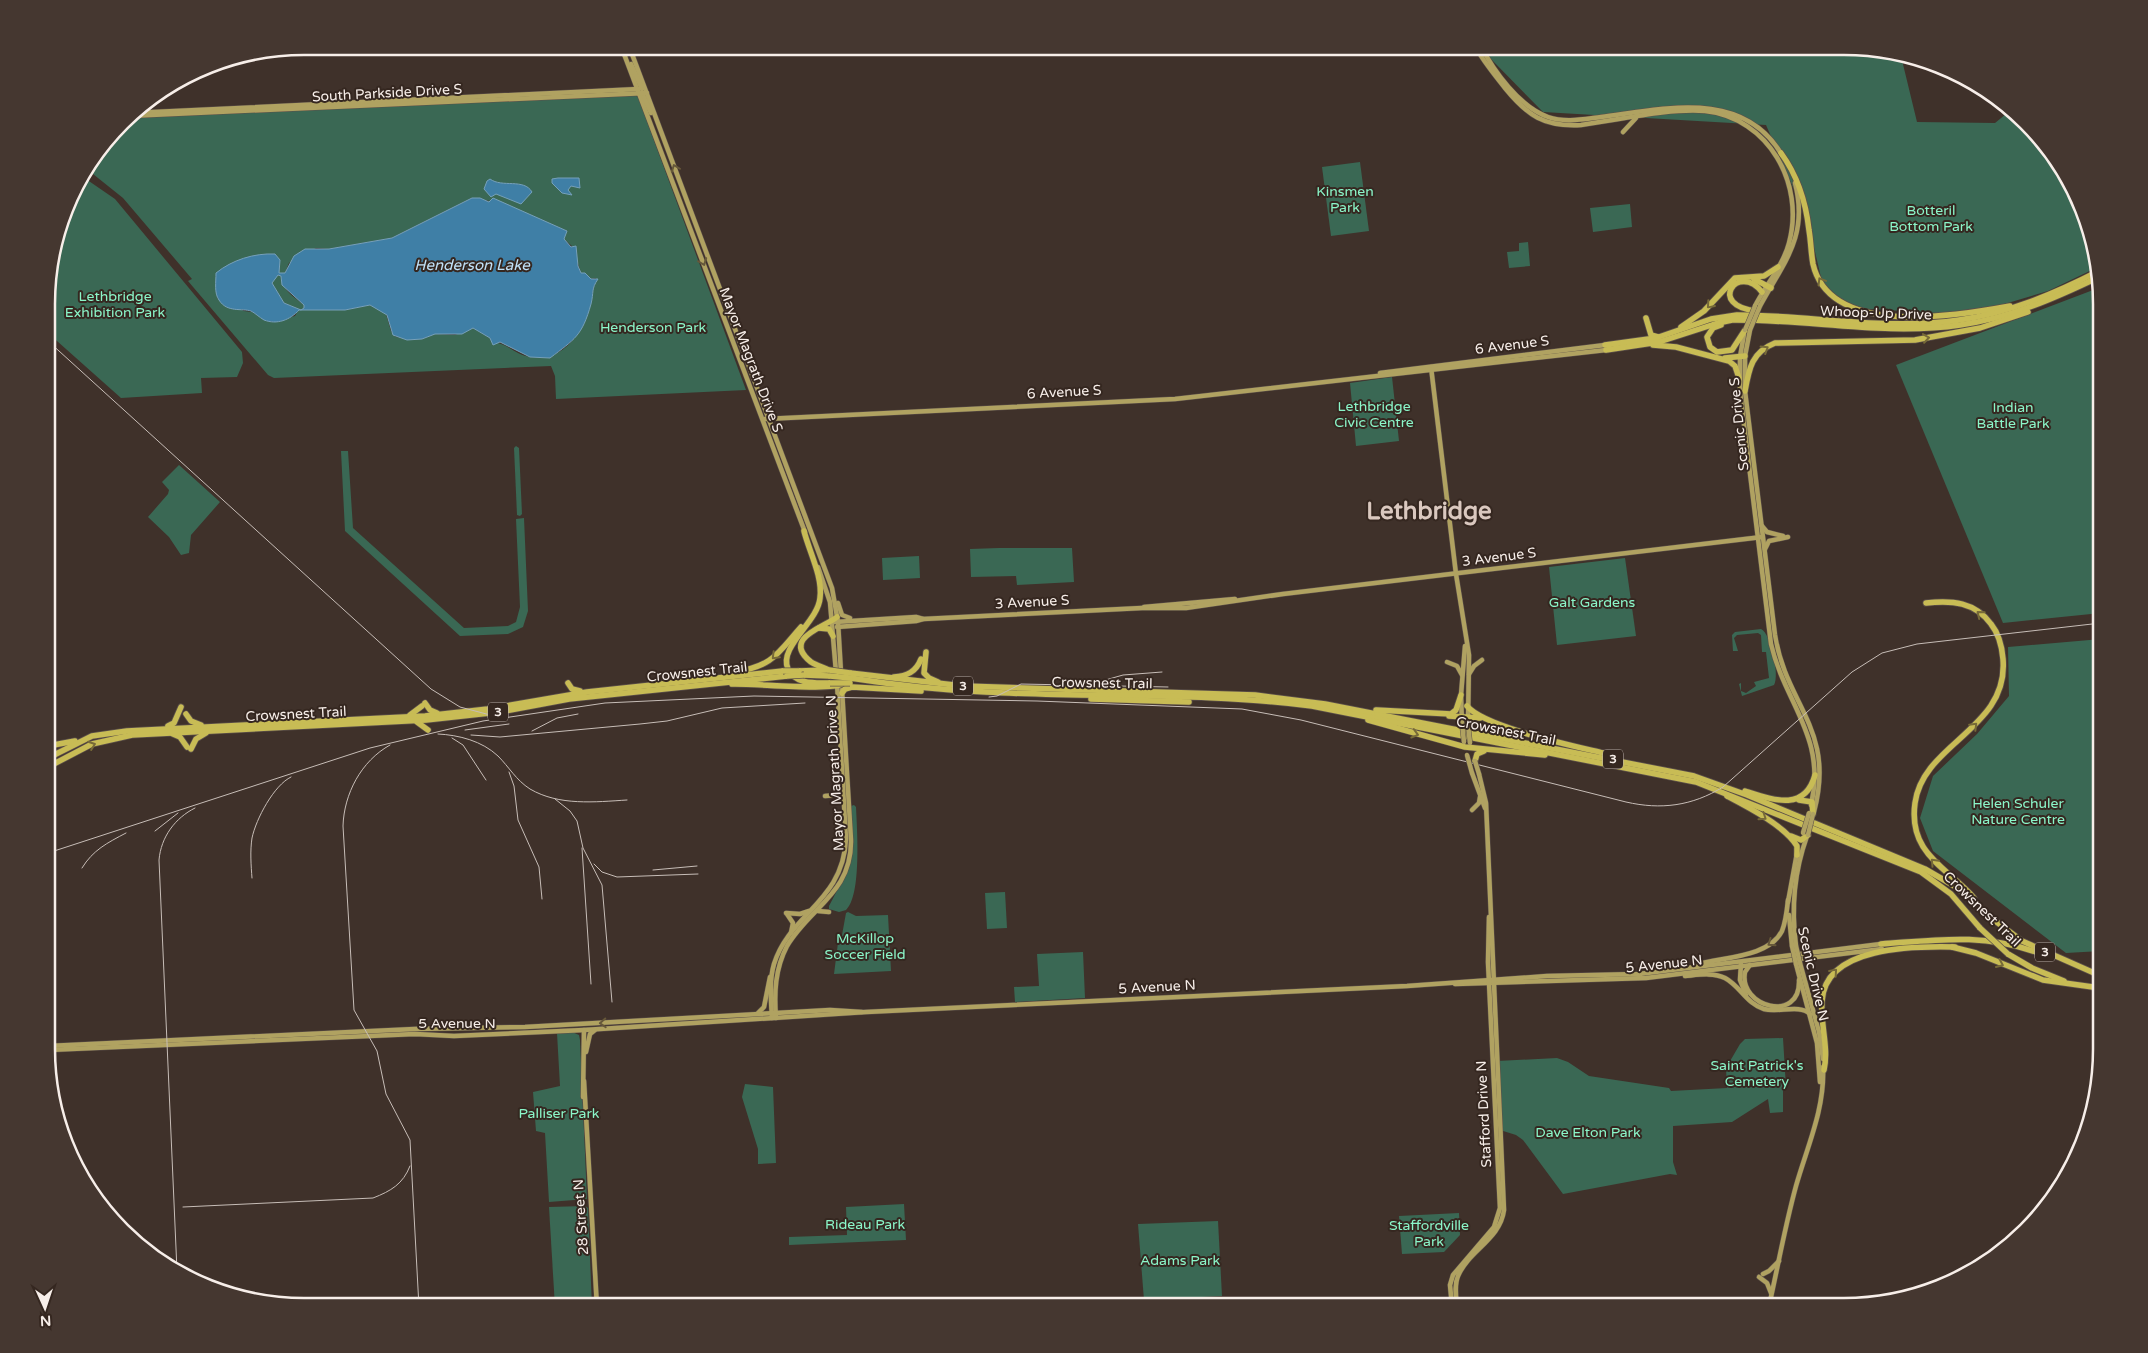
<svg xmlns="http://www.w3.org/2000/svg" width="2148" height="1353" font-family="'Varela Round',sans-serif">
<rect width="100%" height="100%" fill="#3f312a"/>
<g fill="#3a6854" fill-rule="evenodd">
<polygon points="1487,46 1845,46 1901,56 1917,122 1995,123 2006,114 1989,91 2038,134 2048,149 2077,197 2093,237 2098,267 2048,291 2001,305 1953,314 1853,308 1823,286 1808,222 1766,125 1543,112 1489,57"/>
<path d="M635,95L638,97L746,390L556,399L555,376L551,366L274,378L268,375L188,281L192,279L123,198L88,170L128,118ZM472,198L490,201L565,230L564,239L573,247L581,273H585L591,279L596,278C588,312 578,362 531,357C517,356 507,343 493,342L490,338L473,328L455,335L435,334L422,339L396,337L391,331L386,314L370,305L345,310H298L295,316L270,322L252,312L244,311L217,298V273L278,268L279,273H285L289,263L316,248L329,249L392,238Z"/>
<polygon points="1360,162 1369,231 1331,236 1322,167"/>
<polygon points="83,177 115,199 242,352 243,363 237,377 201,378 202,393 121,398 48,333 48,270 73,190"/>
<polygon points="1630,204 1632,227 1593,232 1590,208"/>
<polygon points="1528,242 1530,266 1509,268 1507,252 1519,251 1519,243"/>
<path d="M277,275L281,276C282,290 294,297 304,305V308L301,310L284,303L272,283Z"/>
<polygon points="2101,287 2101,613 2003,623 1896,365"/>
<polygon points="1392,377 1399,441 1356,446 1350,383"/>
<polygon points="516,446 519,448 522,514 520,516 517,515 514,448"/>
<polygon points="341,451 348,451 353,528 464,628 508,626 516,622 520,607 516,519 524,518 528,611 523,627 508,634 460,636 345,531"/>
<polygon points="179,465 220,502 191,535 189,553 181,555 169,537 148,517 168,494 169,490 162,482"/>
<polygon points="999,548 1072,548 1074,582 1017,585 1016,576 971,577 970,549"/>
<polygon points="919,556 920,578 883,580 882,558"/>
<polygon points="1625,558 1636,636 1557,645 1549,567"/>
<path d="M1761,629C1771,633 1780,676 1774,685L1742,696L1739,684L1741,683V691L1746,693L1756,686L1754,682L1769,678L1766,652H1762L1761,635L1758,633L1737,635L1734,638L1738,651H1733L1732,635L1735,632Z"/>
<polygon points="2101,639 2101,951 2066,953 1933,851 1920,818 1933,776 1977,734 2009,696 2008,647"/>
<path d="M854,805L856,807C857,828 862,896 846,910L839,912L829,909V906C851,865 855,856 851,806Z"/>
<polygon points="1005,892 1007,928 987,929 985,893"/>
<polygon points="848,912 856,916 888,915 891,971 834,974 839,935 842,935 846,913"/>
<polygon points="1083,952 1085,998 1015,1002 1014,987 1039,986 1037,954"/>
<polygon points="572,1032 579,1035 580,1040 587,1199 549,1202 545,1133 536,1131 533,1092 560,1086 557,1033"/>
<polygon points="1783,1038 1786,1088 1783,1091 1783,1112 1770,1113 1768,1099 1732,1122 1673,1126 1673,1162 1677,1175 1670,1174 1563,1194 1523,1140 1516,1135 1500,1130 1497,1061 1557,1058 1568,1062 1589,1076 1669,1088 1671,1091 1727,1088 1726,1068 1740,1044 1745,1039"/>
<polygon points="745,1084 773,1087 776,1163 758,1164 758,1149 742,1097"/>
<polygon points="904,1204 906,1240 789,1245 789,1237 847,1235 846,1207"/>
<polygon points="585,1206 588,1208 592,1307 555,1307 549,1207"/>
<polygon points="1459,1213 1460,1235 1444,1252 1402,1254 1399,1216"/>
<polygon points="1218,1221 1222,1296 1144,1300 1138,1224"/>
</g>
<g fill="#3f7fa6" stroke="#76a0ba" fill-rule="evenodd">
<polygon points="558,178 579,178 580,188 571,186 568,190 572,195 562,193 552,183 552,179"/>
<path d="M490,179C502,188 524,178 532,192L521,204L496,194L491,197L484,189L487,181Z"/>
<path d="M472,198H480L489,202L493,198L567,231L564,239L571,247L576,246L578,266L581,273H585L591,279H598C591,289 594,292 591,304C582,336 575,339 550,358L530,357L500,342L493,345L490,338L473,328L462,334H435L422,339L407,340L393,335L387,315L370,305L345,310H299C290,320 277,325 264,320C259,317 255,313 251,311C242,308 227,313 219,300C214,293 216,282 216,273C232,260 254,253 275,254L280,260L279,273H285L294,256L305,249H329L392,238ZM278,275L281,276L282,285L304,305V308L301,310L284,303L272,283Z"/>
</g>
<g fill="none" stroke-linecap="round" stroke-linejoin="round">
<g stroke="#5c504a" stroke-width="5.5">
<g id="major">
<polyline points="621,46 805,532"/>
<polyline points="629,46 832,588 838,622 841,673"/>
<path d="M1475,46C1483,61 1494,74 1505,88C1528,116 1544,127 1581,125C1619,120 1669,108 1705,111C1769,118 1805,184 1789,243C1783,266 1765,286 1755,306"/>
<path d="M1481,46C1494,72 1520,107 1548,117C1565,123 1584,119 1601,117C1663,109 1743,88 1782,155"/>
<polyline points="631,64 642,89"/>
<polyline points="642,93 651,113"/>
<polyline points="132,113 639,89"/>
<polyline points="129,116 647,93"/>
<polyline points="1623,132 1636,118"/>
<path d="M1760,306C1783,263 1809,237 1795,183"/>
<path d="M1750,330L1745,356V391L1775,635C1786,706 1836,729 1814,812"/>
<path d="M1744,334L1740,357V392L1771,644C1785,704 1827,737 1811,805"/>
<polyline points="1431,367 1456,574 1469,655 1468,725"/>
<polyline points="1380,373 1605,345"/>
<polyline points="765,419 1175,399 1606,350"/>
<polyline points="1762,526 1767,532 1783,536"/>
<polyline points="1765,549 1769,541 1788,537"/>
<polyline points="818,567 830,602 836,672"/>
<polyline points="838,603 842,615 850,618"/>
<polyline points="1144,607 1235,599"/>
<polyline points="835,622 916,617 923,619"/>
<polyline points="837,627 916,621 923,619 1142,608 1186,608 1283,594 1762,537"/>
<polyline points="1447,662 1457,666 1462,675"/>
<polyline points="1469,674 1474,666 1482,660"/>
<polyline points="1462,724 1461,695 1465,646"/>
<polyline points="1472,773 1485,808"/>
<polyline points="825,796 837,795 842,790"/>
<polyline points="1472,810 1479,803 1480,797"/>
<polyline points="1788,902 1797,853"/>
<polyline points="818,911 829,912"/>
<polyline points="786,913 800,914 809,911"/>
<polyline points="787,914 793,923 791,933"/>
<polyline points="1789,915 1792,946"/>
<path d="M1796,946C1791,908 1794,872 1807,836"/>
<polyline points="1800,963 1819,1032 1823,1059"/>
<path d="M1699,964C1724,957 1769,957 1782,931C1786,921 1787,910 1788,900"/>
<polyline points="1741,964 1740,980 1746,995"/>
<polyline points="1796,964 1817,1043 1820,1082"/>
<path d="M1750,965L1745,972C1738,1007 1801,1024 1799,980"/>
<path d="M1685,976C1697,975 1713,972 1725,978C1740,986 1747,1004 1764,1009C1778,1013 1800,1004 1810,1014"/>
<polyline points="1455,984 1646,978 1882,949"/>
<polyline points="758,1013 764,1007 770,977"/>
<path d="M772,1018C771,1001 769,981 774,964C790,913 843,902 846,839L837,683"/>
<path d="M776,1018C774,993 775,969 787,946C810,907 852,893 851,840L842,690"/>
<polyline points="48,1046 415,1029 525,1027 830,1010 862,1012"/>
<polyline points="48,1050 415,1034 454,1036 584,1030 866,1012 1407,986 1547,976 1639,974 1881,944"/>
<polyline points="586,1052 590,1034 595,1030"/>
<polyline points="584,1081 597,1307"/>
<polyline points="583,1097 584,1030"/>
<polyline points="1763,1274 1769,1271 1779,1261"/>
<polyline points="1759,1277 1767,1283 1771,1293"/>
<polyline points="1452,1306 1450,1285 1453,1275 1494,1227 1500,1208 1488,962 1489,917"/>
<path d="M1457,1306C1456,1296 1454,1285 1458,1276C1469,1250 1500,1240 1504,1210L1486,803L1479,774"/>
<path d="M1769,1306C1778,1266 1785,1226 1796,1186C1807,1147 1825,1109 1823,1067"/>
</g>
</g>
<g stroke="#5c504a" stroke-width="7">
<g id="highway">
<path d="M1781,153C1797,175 1806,203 1809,230C1811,242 1811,253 1813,264C1830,338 1956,316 2010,306"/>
<polyline points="1754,279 1771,288"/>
<path d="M1757,311C1706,306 1738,262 1762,292"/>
<polyline points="1646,318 1651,335 1658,337"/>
<polyline points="1721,325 1713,328 1707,337 1710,347 1717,352 1732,350 1745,330"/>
<polyline points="1681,327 1704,311 1735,278 1764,276 1778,267"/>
<path d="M1605,345L1656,338L1711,319L1737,315C1810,315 1886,331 1959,320C2009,313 2054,294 2099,271"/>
<polyline points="1653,345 1676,347 1729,361 1735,366 1739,378"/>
<path d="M1606,350L1659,342L1718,323L1732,320C1808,319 1885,336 1960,325C2010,318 2055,298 2099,277"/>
<polyline points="1725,358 1745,356"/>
<path d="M1745,391C1749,368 1752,352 1775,343L1915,340L1980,328L2028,312"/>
<path d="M804,531C809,551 823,577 820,598C818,622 778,647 788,669C796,685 815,683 830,683"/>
<path d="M1926,603C1952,600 1975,602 1991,624C1999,634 2002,647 2003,659C2009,729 1923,743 1915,803C1908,854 1947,867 1974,898"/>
<polyline points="819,628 829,629 833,636"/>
<polyline points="926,652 924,673 929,678 938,682"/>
<path d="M829,670C824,667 817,666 811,662C781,638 825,627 837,617"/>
<polyline points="799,671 827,670"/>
<path d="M735,672C773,666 777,654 801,627"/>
<polyline points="850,673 963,686 1255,695 1325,704 1694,776 1747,795 1925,869 1956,887 1994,920 2022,941 2101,976"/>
<polyline points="804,675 830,676"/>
<path d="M894,677C907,676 916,672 921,659"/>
<path d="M850,678C895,685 940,690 986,692C1095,698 1204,692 1312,706L1696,782L1921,872L1951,894L1980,928"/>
<polyline points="568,683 572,689 580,691"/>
<path d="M732,684C751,683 831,691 842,684"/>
<polyline points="842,693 845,689 852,687 921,691"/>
<polyline points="1091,699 1189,702"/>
<polyline points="425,703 430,710 437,713"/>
<path d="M1467,706C1484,727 1574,746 1603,753"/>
<polyline points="1376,710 1451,714 1456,710 1461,695"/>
<polyline points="186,714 191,721 201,725"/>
<polyline points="410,715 422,706"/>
<polyline points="1449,716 1480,718"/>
<polyline points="1368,720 1465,747 1545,755"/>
<polyline points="417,722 428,730"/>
<polyline points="168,726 174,723 181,707"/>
<polyline points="173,734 180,737 187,747"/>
<polyline points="48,746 75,741"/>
<polyline points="191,749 196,739 206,733"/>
<polyline points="48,758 92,736 127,731 425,716 488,709 587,692 783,671"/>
<polyline points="1475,761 1477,754 1484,751"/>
<polyline points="48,767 92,744 132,735 426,720 499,712 569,699 787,676"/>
<path d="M1745,791C1773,800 1805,812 1815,775"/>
<path d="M1727,796C1748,807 1785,826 1797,846V855"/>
<polyline points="1799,800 1812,802 1813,814"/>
<polyline points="1791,836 1801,840 1808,835"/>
<path d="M1881,944C1938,940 1981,933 2036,952"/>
<polyline points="1952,947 1976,953 2043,980 2100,988"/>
<polyline points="2008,954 2032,968 2064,981"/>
<path d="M1824,1070C1829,1047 1820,1024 1822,1001C1825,946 1914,946 1955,947"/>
</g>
</g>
<use href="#major" stroke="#b0a261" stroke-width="4.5"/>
<use href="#highway" stroke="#c8bc55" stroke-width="5.5"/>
<g stroke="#c7bdb7" stroke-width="1">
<polyline points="48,341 431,689 460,707 494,716"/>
<polyline points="1095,683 1123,675 1162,672"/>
<polyline points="989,697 997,696 1021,684 1168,687"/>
<polyline points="465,730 509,724"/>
<polyline points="532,731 557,718 578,714"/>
<path d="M438,734C459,735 482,741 498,756C509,767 516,780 530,789C559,806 595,802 627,800"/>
<polyline points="471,735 500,737 640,724 667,721 722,708 805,703"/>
<polyline points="452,738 463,745 486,780"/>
<path d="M390,745C361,761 344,794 343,826L354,1010L377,1051L386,1094L410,1140L419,1307"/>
<polyline points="509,772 514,786 518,820 539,867 542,899"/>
<polyline points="555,799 570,811 577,821 583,848 602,885 612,1002"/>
<polyline points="155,831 178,813"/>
<polyline points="582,848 591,984"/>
<path d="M48,853L370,748L483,721L605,703L754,696L1037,701L1242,709L1301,720L1626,802C1661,810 1692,806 1723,787L1852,672L1882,653L1917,644L2101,623"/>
<polyline points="594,864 602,872 617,877 698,874"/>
<path d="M82,868C93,850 107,843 126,833"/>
<polyline points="653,870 697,866"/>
<path d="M252,878C251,865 250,851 252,838C256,819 274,785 291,777"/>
<path d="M183,1207L373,1198C391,1191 403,1184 410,1166"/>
<path d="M177,1271L159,860C161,837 175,818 195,808"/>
</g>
<g stroke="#5c504a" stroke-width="5.5" stroke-linecap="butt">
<g id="major-bridge">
<polyline points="1745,330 1755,306"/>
<polyline points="1750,330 1760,306"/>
<polyline points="1462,724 1464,742"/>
<polyline points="1468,725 1470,743"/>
<polyline points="1467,755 1472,773"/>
<polyline points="1475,761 1479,774"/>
<polyline points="1803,833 1809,813"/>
<polyline points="1808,835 1813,814"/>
<polyline points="1792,946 1796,964"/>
<polyline points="1796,946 1800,963"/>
</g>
</g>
<g stroke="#5c504a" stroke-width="7" stroke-linecap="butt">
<g id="highway-bridge">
<polyline points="829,670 850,673"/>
<polyline points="783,671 799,671"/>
<polyline points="787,676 804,675"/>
<polyline points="830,676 850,678"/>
<polyline points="830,683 850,683"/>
<polyline points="1980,928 2008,954"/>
</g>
</g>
<use href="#major-bridge" stroke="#b0a261" stroke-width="4.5"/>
<use href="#highway-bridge" stroke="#c8bc55" stroke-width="5.5"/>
</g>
<defs><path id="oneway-chevron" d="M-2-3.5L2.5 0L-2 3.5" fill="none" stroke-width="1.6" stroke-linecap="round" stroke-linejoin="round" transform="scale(1.25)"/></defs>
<g stroke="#66583a">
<use href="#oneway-chevron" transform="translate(675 168) rotate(-111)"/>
<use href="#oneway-chevron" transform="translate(703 262) rotate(69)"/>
<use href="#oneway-chevron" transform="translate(1771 943) rotate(145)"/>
<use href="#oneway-chevron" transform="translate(603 1023) rotate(177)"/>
</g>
<g stroke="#776a38">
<use href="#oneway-chevron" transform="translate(1821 281) rotate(-121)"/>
<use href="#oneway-chevron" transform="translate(1710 305) rotate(131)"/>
<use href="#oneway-chevron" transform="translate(1926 338) rotate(-8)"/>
<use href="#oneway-chevron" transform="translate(1765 349) rotate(-32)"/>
<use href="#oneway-chevron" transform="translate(1980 614) rotate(-141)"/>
<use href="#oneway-chevron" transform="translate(775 656) rotate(135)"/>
<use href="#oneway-chevron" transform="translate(1974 726) rotate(-45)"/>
<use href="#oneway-chevron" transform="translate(1415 734) rotate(16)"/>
<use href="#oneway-chevron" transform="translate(92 745) rotate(-20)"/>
<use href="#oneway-chevron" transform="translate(1763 817) rotate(34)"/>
<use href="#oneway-chevron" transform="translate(1934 862) rotate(-133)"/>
<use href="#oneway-chevron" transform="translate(2000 964) rotate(24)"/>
<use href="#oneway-chevron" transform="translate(1834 972) rotate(-49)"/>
</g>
<g text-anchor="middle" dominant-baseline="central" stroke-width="4" stroke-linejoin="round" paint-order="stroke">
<g fill="#352720" stroke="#bdb2ad" stroke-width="1">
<rect x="953" y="676.5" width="20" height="19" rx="4"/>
<rect x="488" y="702.5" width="20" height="19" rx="4"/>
<rect x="1603" y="749.5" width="20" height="19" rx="4"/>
<rect x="2035" y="942.5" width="20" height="19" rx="4"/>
</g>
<g font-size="12" font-weight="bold" fill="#f7eee9">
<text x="963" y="686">3</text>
<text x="498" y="712">3</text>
<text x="1613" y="759">3</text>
<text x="2045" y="952">3</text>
</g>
<g font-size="14" fill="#f7eee9" stroke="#352720">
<text transform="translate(387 93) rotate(-3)">South Parkside Drive S</text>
<text transform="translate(1876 313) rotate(2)">Whoop-Up Drive</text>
<text transform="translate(1512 345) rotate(-7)">6 Avenue S</text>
<text transform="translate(751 360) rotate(69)">Mayor Magrath Drive S</text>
<text transform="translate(1064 392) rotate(-3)">6 Avenue S</text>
<text transform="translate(1739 424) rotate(-96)">Scenic Drive S</text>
<text transform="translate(1499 557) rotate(-7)">3 Avenue S</text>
<text transform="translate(1032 602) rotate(-3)">3 Avenue S</text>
<text transform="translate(697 672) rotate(-6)">Crowsnest Trail</text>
<text transform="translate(1102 683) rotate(1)">Crowsnest Trail</text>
<text transform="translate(296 714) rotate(-3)">Crowsnest Trail</text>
<text transform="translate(1506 731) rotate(11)">Crowsnest Trail</text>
<text transform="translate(835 773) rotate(-93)">Mayor Magrath Drive N</text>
<text transform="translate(1982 909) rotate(44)">Crowsnest Trail</text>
<text transform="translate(1664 964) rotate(-6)">5 Avenue N</text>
<text transform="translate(1813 974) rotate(77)">Scenic Drive N</text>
<text transform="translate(1157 987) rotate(-3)">5 Avenue N</text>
<text x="457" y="1023">5 Avenue N</text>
<text transform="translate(1484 1114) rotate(-93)">Stafford Drive N</text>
<text transform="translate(581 1217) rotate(-94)">28 Street N</text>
</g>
<g font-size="14" fill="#8bf6c9" stroke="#352720">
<text x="1345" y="191">Kinsmen<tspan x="1345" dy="16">Park</tspan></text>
<text x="1931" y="210">Botteril<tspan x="1931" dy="16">Bottom Park</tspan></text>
<text x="115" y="296">Lethbridge<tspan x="115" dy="16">Exhibition Park</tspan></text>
<text x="653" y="327">Henderson Park</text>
<text x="1374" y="406">Lethbridge<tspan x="1374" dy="16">Civic Centre</tspan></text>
<text x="2013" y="407">Indian<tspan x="2013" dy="16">Battle Park</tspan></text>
<text x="1592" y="602">Galt Gardens</text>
<text x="2018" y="803">Helen Schuler<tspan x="2018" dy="16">Nature Centre</tspan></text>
<text x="865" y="938">McKillop<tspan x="865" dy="16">Soccer Field</tspan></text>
<text x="1757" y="1065">Saint Patrick's<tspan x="1757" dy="16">Cemetery</tspan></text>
<text x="559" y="1113">Palliser Park</text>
<text x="1588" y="1132">Dave Elton Park</text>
<text x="865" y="1224">Rideau Park</text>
<text x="1429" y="1225">Staffordville<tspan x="1429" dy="16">Park</tspan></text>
<text x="1180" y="1260">Adams Park</text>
</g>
<g font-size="15" font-style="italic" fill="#c1e2f9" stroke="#352720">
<text x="472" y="265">Henderson Lake</text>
</g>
<g font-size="24" font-weight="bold" fill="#dac8bf" stroke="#352720">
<text x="1429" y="511">Lethbridge</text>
</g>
</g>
<path d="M0 0H2148V1353H0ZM304 55H1844A249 249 0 0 1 2093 304V1049A249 249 0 0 1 1844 1298H304A249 249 0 0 1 55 1049V304A249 249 0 0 1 304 55Z" fill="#453730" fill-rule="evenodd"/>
<path fill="none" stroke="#f7eee9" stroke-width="2.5" d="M304 55H1844A249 249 0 0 1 2093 304V1049A249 249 0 0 1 1844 1298H304A249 249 0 0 1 55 1049V304A249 249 0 0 1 304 55Z"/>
<g transform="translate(45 1308) rotate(177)" stroke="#352720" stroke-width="4" paint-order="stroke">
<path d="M0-4L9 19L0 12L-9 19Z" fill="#f7eee9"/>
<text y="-8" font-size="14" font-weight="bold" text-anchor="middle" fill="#f7eee9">N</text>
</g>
</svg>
